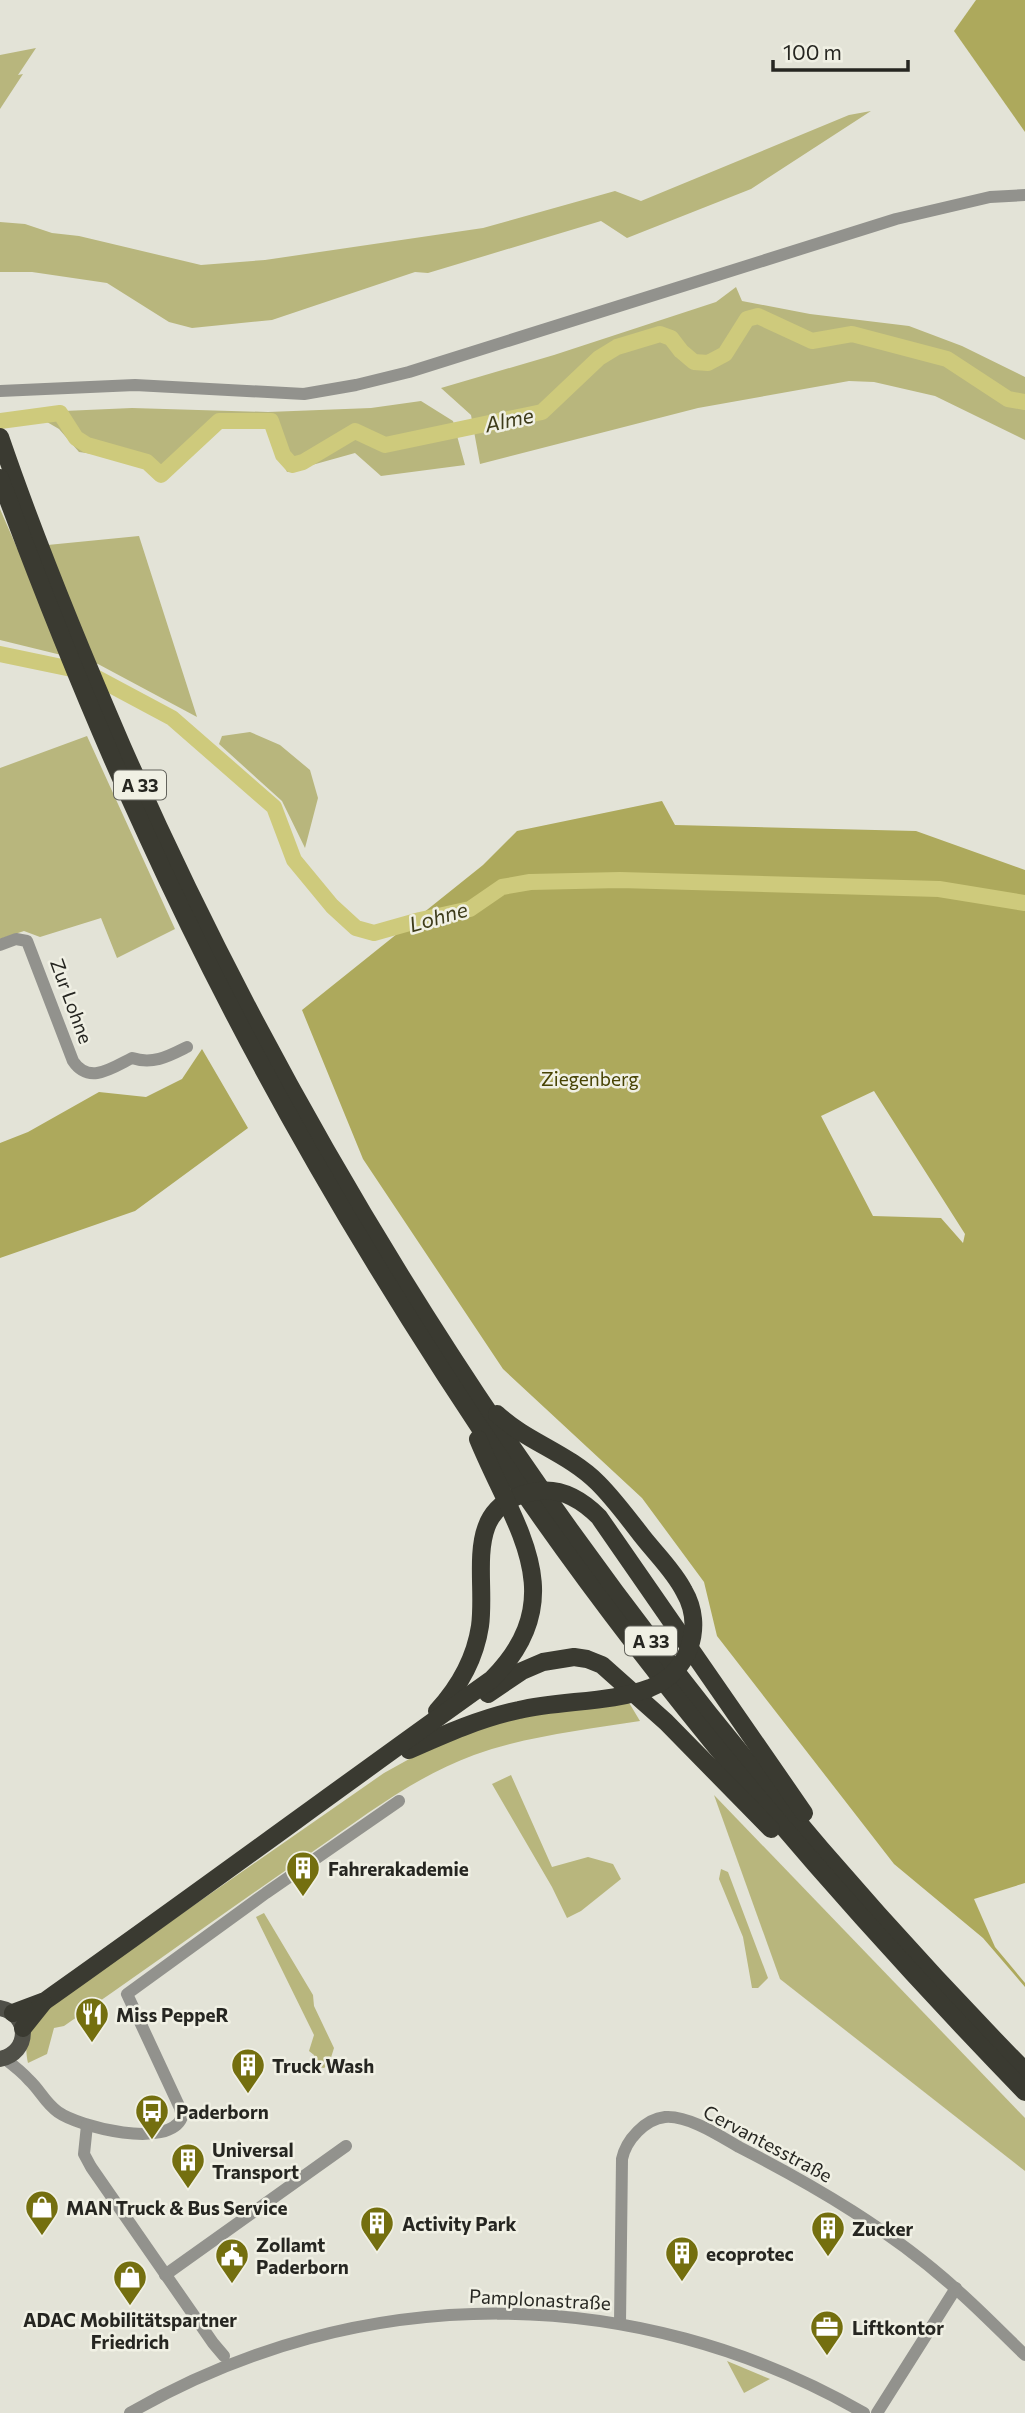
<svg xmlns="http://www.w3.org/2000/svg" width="1025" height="2413" font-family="Commissioner,sans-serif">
<rect width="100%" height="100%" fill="#e3e3d7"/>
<g fill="#b8b67d">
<polygon points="36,48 18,75 23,74 0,109 0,55"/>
<polygon points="871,111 751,189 627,238 601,221 428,273 415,272 272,320 192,328 169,322 107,283 32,272 0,272 0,222 25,224 52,233 79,236 201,265 265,260 483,228 615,191 641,201 849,115"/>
<polygon points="736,287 742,301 810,314 909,326 962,346 1025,377 1025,440 935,396 874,382 849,381 698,408 480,464 471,415 441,388 554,355 716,302"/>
<polygon points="421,401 453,421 465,465 381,476 355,453 287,472 267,426 215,429 166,477 157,478 136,460 79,452 59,429 47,422 18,413 132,408 268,412 371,408"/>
<polygon points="0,509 17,548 139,536 197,717 98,664 0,640"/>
<polygon points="250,732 280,745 310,770 318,798 305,848 282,801 219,744 222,736"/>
<polygon points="87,736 175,929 117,958 101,918 40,937 24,931 0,939 0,768"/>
<path d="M628,1701L640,1721C584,1730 527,1736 474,1755C416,1776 366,1815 315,1850C231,1908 148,1968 64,2026L54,2028L47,2054L28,2063C21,2032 37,2018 59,1999L384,1773L438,1743L516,1716Z"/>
<polygon points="511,1775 552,1867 588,1857 613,1864 621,1879 581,1911 567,1918 552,1887 492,1784"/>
<polygon points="714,1795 1025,2118 1025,2171 780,1979"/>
<polygon points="721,1869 728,1872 768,1978 758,1988 752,1988 743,1937 719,1879"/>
<polygon points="264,1913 313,1995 314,2006 334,2048 329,2064 324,2068 317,2067 313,2062 314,2055 309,2051 314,2035 256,1917"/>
<polygon points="727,2361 770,2379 744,2393"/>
</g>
<g fill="#ada95c" fill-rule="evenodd">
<polygon points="976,0 1025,0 1025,132 954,31"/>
<path d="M662,801L675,825L916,831L1025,870V1883L974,1899L995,1947L1025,1983V1987L983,1938L894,1864L717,1636L704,1582L642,1498L503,1369L363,1159L302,1010L483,865L517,831ZM874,1091L965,1234L963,1243L941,1218L873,1216L821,1116Z"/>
<polygon points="202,1049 248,1128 135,1211 0,1258 0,1143 28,1132 99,1092 146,1097 182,1079"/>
</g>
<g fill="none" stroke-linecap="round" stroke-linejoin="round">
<g stroke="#ceca7c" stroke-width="16">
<polyline points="0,421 60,413 76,438 87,445 147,462 161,475 219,421 271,421 283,455 292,465 303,462 355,431 385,445 542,412 599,358 617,347 660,334 671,338 681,351 694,362 708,363 725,354 747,319 758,316 812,341 852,334 947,359 1008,399 1025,402"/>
<polyline points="0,654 86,672 172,718 274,807 294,860 332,906 356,928 374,933 420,920 470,909 502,887 530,882 620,880 939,889 1025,903"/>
</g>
<g stroke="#92928d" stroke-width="12">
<polyline points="0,391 135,385 304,394 356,385 409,372 896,219 990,197 1025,195"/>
<path d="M0,945L16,939L27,941L73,1061C89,1085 112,1068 132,1058C153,1065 169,1056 187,1047"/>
<path d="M5,2059C13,2065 22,2072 29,2080C40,2090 45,2103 58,2112C79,2127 169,2150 182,2117L180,2108L127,1994L266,1893L399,1801"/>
<polyline points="87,2125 84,2154 91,2167 213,2343 224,2356"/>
<polyline points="165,2275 346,2146"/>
<path d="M620,2323L622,2159C626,2140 645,2119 665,2117C688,2115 720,2136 739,2147C815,2186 892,2231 956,2289C980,2310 1002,2333 1025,2355"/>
<path d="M130,2413C360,2280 635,2281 864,2413"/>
<polyline points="877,2413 956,2288"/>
</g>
<path stroke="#505048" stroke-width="16" d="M0,2008C31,2014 30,2053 0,2059"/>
<g stroke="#3a3a31" stroke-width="18">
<path d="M0,437C36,542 78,644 122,746C339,1239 648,1686 1025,2071"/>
<path d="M0,478C45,599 93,719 147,836C250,1062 377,1278 517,1483C667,1701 841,1902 1025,2092"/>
<polyline points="488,1694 522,1671 543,1662 574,1657 587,1659 602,1665 666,1722 771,1829"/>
<path d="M437,1711C459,1687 475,1659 480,1626C487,1576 461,1505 533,1492C559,1486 581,1499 599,1517L804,1813"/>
<path d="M409,1750C445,1734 481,1718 519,1710C561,1700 611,1703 650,1688C689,1672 705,1627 684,1591C674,1571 656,1554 642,1536C628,1518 614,1499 598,1483C568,1453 527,1442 497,1414"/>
<path d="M13,2013L45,2001C195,1895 342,1786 492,1679C574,1596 514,1527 478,1439"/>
<polyline points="23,2028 43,2003"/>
</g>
</g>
<defs>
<g id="building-pin" transform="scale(1.75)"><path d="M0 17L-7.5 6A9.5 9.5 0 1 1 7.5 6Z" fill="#746f0f" stroke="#f0f0e4"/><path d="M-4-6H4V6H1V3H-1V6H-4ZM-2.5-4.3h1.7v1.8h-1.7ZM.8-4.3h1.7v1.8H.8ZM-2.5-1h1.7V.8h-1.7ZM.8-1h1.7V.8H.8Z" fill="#fff"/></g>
<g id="restaurant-pin" transform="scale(1.75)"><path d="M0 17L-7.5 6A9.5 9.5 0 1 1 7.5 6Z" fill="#746f0f" stroke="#f0f0e4"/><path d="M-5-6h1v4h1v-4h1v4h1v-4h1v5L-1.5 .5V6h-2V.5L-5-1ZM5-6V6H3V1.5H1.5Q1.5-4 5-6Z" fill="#fff"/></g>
<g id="bus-pin" transform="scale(1.75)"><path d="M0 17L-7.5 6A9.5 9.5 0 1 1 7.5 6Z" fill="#746f0f" stroke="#f0f0e4"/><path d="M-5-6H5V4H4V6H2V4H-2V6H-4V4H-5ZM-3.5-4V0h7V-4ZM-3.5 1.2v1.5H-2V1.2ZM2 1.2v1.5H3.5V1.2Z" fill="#fff"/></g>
<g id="shop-pin" transform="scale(1.75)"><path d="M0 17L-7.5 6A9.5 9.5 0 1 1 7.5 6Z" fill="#746f0f" stroke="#f0f0e4"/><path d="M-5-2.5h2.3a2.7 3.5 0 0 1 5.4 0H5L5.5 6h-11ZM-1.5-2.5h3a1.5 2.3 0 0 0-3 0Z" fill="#fff"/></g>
<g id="civic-pin" transform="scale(1.75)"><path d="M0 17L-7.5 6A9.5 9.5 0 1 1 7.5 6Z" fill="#746f0f" stroke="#f0f0e4"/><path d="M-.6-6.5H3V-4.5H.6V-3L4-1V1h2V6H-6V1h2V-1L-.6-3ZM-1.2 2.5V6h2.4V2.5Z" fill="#fff"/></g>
<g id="office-pin" transform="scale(1.75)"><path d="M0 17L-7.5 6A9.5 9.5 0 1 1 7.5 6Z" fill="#746f0f" stroke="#f0f0e4"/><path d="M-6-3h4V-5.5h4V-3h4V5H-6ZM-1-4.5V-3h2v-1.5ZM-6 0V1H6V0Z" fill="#fff"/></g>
</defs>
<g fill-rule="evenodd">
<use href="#building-pin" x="303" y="1868"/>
<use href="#restaurant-pin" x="92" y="2014"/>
<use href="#building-pin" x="248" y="2065"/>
<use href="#bus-pin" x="152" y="2111"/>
<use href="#building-pin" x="188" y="2160"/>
<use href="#shop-pin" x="42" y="2207"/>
<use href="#building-pin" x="377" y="2223"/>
<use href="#building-pin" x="828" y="2228"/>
<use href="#building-pin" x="682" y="2253"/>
<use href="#civic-pin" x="232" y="2255"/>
<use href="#shop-pin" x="130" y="2277"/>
<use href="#office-pin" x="827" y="2327"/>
</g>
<g text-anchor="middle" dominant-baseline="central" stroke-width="5" stroke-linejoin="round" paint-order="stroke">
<g fill="#f0f0e4" stroke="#63635c" stroke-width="2">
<rect x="114" y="770.5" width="52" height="29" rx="5"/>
<rect x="625" y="1626.5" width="52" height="29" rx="5"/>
</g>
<g font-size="18" font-weight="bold" fill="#262621">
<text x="140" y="785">A 33</text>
<text x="651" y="1641">A 33</text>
</g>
<g font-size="19" fill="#262621" stroke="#f0f0e4">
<text transform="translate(72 1001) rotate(70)">Zur Lohne</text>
<text transform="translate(768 2143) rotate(28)">Cervantesstraße</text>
<text transform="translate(540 2299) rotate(3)">Pamplonastraße</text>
</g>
<g font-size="19" fill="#474303" stroke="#f0f0e4">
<text x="590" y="1078">Ziegenberg</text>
</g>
<g font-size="19" font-weight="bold" fill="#262621" stroke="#f0f0e4" text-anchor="start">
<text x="328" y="1868">Fahrerakademie</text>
<text x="116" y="2014">Miss PeppeR</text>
<text x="272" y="2065">Truck Wash</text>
<text x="176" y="2111">Paderborn</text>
<text x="212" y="2149">Universal<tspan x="212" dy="22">Transport</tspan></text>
<text x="66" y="2207">MAN Truck &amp; Bus Service</text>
<text x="402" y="2223">Activity Park</text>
<text x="852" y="2228">Zucker</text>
<text x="256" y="2244">Zollamt<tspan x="256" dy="22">Paderborn</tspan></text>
<text x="706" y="2253">ecoprotec</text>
<text x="130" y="2319" text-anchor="middle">ADAC Mobilitätspartner<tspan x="130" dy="22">Friedrich</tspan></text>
<text x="852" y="2327">Liftkontor</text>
</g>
<g font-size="21" font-style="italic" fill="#3d3b19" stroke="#f0f0e4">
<text transform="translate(509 419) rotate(-12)">Alme</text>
<text transform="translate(438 916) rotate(-16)">Lohne</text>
</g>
</g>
<path d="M773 60v10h135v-10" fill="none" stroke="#262621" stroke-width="3.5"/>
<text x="783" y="60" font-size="21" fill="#262621" stroke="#f0f0e4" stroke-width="5" paint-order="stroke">100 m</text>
</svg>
